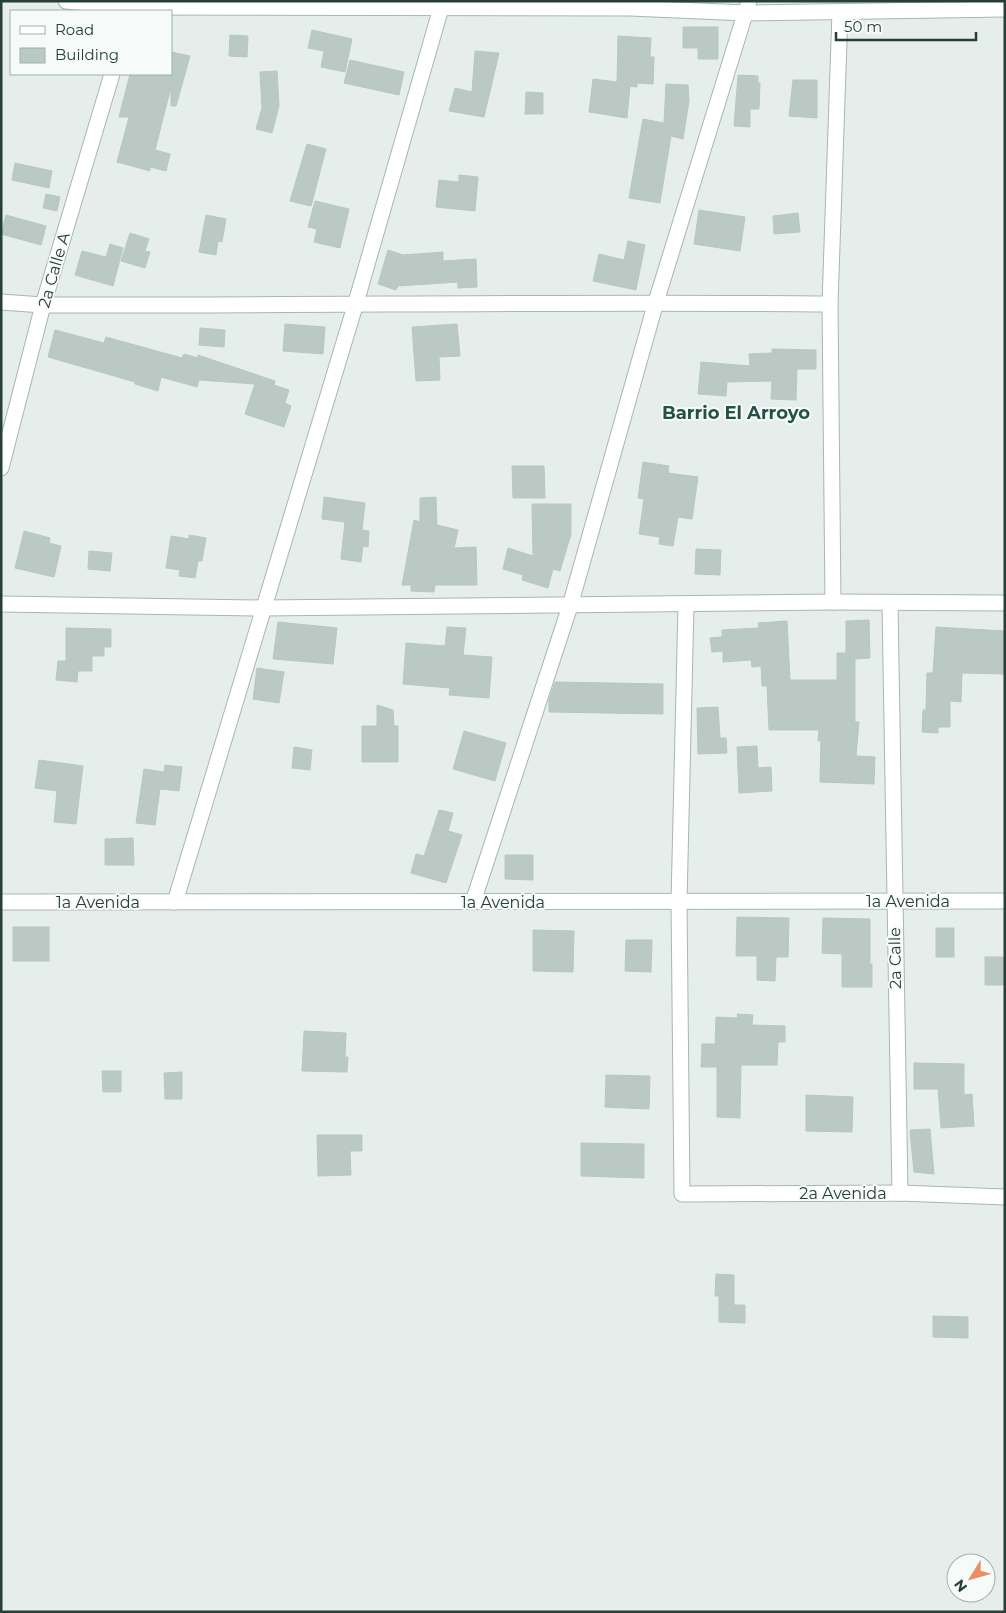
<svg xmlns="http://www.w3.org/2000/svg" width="1006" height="1613" font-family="Montserrat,sans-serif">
<rect width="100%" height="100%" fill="#e6eeeb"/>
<g fill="#bbc9c4" stroke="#b8c7c2">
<polygon points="683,27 718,27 718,59 698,59 698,48 683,48"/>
<polygon points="312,30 352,39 345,72 321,67 324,51 308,48"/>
<polygon points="230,35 248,36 247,57 229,56"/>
<polygon points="618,36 651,38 650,57 654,57 653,84 637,83 637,87 630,86 627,118 589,112 593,79 617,82"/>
<polygon points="475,51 499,53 484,117 449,111 455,88 472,92"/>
<polygon points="171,52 190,56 176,106 171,106 171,87 155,150 170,154 166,171 150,167 150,171 117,162 129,117 119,117 130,74 171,74"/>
<polygon points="350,60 404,72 399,95 344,83"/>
<polygon points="277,71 279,106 272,133 256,129 262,108 260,72"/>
<polygon points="738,75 758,76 758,83 760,83 759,109 750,109 750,127 734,126"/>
<polygon points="793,80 817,80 817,118 789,116"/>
<polygon points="666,84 688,85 689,101 683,139 671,136 660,203 629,198 643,119 664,123"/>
<polygon points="526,92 543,93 543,114 525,114"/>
<polygon points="307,144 326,149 311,206 290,201"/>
<polygon points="15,163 52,171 49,188 12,180"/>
<polygon points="459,175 478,177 475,211 436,207 439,180 459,182"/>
<polygon points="46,194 60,197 57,211 43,208"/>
<polygon points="315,201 349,209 340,248 314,242 317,229 308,227"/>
<polygon points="699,210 745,217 740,251 694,244"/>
<polygon points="798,213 800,232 774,234 773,216"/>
<polygon points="6,215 46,226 41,245 1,234"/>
<polygon points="206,215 226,219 222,242 218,241 216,255 199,252"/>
<polygon points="130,233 149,239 145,251 150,252 145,268 121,261"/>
<polygon points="628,241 645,245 636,290 593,281 599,254 624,260"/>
<polygon points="110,244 123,248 113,286 75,275 82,251 106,257"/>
<polygon points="388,250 403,255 443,252 443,261 476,259 477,287 458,288 458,282 398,286 396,290 378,284"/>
<polygon points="285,324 325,327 323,354 283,351"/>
<polygon points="457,324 460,356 439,357 440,380 416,381 412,327"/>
<polygon points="200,328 225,330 224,347 199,345"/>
<polygon points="55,330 104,343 106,337 182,358 184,354 198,358 198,355 275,381 274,385 289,390 285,403 291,406 284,427 245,414 255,384 199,380 197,387 161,377 158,391 135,384 135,382 48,357"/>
<polygon points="772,349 816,350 816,369 797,369 796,400 771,399 772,381 727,382 726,396 698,394 701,362 750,366 749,354 772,353"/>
<polygon points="643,462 669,466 668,473 698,477 692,519 678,517 673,546 659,544 660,537 639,534 644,499 638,498"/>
<polygon points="512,466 544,466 545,498 513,498"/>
<polygon points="324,497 365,503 362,530 369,531 368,547 363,546 361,562 341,559 345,522 322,519"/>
<polygon points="436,497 437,525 458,530 454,548 476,547 477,585 435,585 434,592 411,591 411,585 402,585 414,520 420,522 420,498"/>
<polygon points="532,504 571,504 571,534 560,571 553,569 548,588 522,580 523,575 503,569 508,548 533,556"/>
<polygon points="24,531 50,538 49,543 61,546 54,577 15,568"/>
<polygon points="189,535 206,538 202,561 198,561 195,578 179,576 180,570 166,568 171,536 189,539"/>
<polygon points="696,549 721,550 720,575 695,574"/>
<polygon points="89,551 112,553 110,571 88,569"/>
<polygon points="869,620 870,658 855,659 855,722 859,722 856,756 875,757 874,784 820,782 821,741 818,741 819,730 769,730 767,686 762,686 761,666 752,667 751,660 723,662 723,651 712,652 710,638 722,637 722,630 759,628 758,623 787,621 790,680 837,680 837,653 846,653 846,621"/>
<polygon points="278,622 337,628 333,664 273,659"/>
<polygon points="447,627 466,628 463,655 492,657 489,698 449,695 450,688 403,684 406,643 445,646"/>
<polygon points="936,627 1005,631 1005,674 962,673 961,702 950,701 950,727 938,727 938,733 922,732 923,710 926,710 927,673 933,673"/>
<polygon points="66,628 111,629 111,647 104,647 104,656 92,656 92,671 78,671 77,682 56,680 58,661 66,661"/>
<polygon points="257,668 284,672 279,703 253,699"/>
<polygon points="555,682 663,684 663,714 549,712 549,700"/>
<polygon points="377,705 393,710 394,726 398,726 398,762 362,762 362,726 377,726"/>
<polygon points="718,707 720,738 726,738 727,753 698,754 697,708"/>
<polygon points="464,731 506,743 495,781 453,769"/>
<polygon points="757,746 758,768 771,767 772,791 739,793 737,747"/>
<polygon points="294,747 312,750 310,770 292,768"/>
<polygon points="39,760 83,766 76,824 54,822 57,791 35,788"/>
<polygon points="165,765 182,767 179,791 160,789 155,825 136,823 144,769 164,772"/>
<polygon points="439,810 453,813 448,831 462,835 446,883 411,873 416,854 424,856"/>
<polygon points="133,838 134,865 105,865 105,839"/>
<polygon points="505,855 533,855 533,880 505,879"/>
<polygon points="737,917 789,918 788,957 776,957 775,981 757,980 757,956 736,956"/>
<polygon points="823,918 870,919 870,964 872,964 872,987 842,987 842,954 822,953"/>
<rect x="13" y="927" width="36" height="34"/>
<rect x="936" y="928" width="18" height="29"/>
<polygon points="533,930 574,931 573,972 533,971"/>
<polygon points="626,940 652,940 651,972 625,971"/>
<rect x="985" y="957" width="20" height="28"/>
<polygon points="737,1014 753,1015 752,1025 785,1026 785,1042 778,1042 777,1065 741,1065 740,1118 717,1117 717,1067 701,1067 702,1044 715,1044 716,1017 738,1018"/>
<polygon points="304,1031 346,1033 345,1057 348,1057 347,1072 302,1071"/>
<polygon points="914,1063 964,1064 964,1095 972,1094 974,1126 941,1128 938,1089 914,1089"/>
<polygon points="102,1071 121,1071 121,1092 103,1092"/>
<polygon points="182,1072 182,1099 165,1099 164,1073"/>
<polygon points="606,1075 650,1076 649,1109 605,1107"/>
<polygon points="806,1095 853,1097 852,1132 806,1131"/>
<polygon points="930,1129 934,1174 914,1172 910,1130"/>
<polygon points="317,1135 362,1135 362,1151 350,1151 351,1175 318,1176"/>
<polygon points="581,1143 644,1144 644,1178 581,1176"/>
<polygon points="716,1274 734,1275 734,1305 745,1305 745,1323 719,1322 719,1296 715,1296"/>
<polygon points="933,1316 968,1317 968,1338 933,1337"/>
</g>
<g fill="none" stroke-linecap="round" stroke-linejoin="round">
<g stroke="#a8b6b2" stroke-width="17">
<g id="street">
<polyline points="66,1 132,7 630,8 746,13 1005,9"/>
<path d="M1,302L43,305C305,306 567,301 830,304"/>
<polyline points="1,468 43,305 112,74"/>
<polyline points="833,602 830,304 840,12"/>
<polyline points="1,604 263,608 833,602 1005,603"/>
<polyline points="890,604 900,1193"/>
<polyline points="686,605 679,902 682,1194 900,1193 1005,1197"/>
<polyline points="1,902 1005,901"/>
<polyline points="175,902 355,306 443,1"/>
<polyline points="473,902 570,606 656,302 749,1"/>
</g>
</g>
<use href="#street" stroke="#fff" stroke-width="15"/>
</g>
<g text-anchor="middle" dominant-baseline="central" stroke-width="4" stroke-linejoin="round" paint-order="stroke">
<g font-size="16" fill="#253f39" stroke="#f6faf8">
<text transform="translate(54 270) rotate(-74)">2a Calle A</text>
<text x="908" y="901">1a Avenida</text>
<text x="98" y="902">1a Avenida</text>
<text x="503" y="902">1a Avenida</text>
<text transform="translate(895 958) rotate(-91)">2a Calle</text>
<text x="843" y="1193">2a Avenida</text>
</g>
<g font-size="18" font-weight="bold" fill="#225147" stroke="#f6faf8">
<text x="736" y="413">Barrio El Arroyo</text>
</g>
</g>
<rect width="1006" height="1613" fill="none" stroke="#253f39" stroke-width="5"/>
<rect x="10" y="10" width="162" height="65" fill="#f6faf8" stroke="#a2afac"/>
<rect x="20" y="26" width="25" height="8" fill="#ffffff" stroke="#a2afac"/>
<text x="55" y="35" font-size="15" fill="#253f39">Road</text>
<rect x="20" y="48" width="25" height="15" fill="#bbc9c4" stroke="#a2afac"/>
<text x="55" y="60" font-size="15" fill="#253f39">Building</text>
<g transform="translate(971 1578) rotate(233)"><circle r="24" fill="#f6faf8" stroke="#a2afac"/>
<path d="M0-4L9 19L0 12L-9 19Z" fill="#eb8d67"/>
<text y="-8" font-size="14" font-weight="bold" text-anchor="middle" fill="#253f39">N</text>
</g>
<path d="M836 32v8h140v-8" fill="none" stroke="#253f39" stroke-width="2.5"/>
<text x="844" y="32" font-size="15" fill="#253f39" stroke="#f6faf8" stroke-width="4" paint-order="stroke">50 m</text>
</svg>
